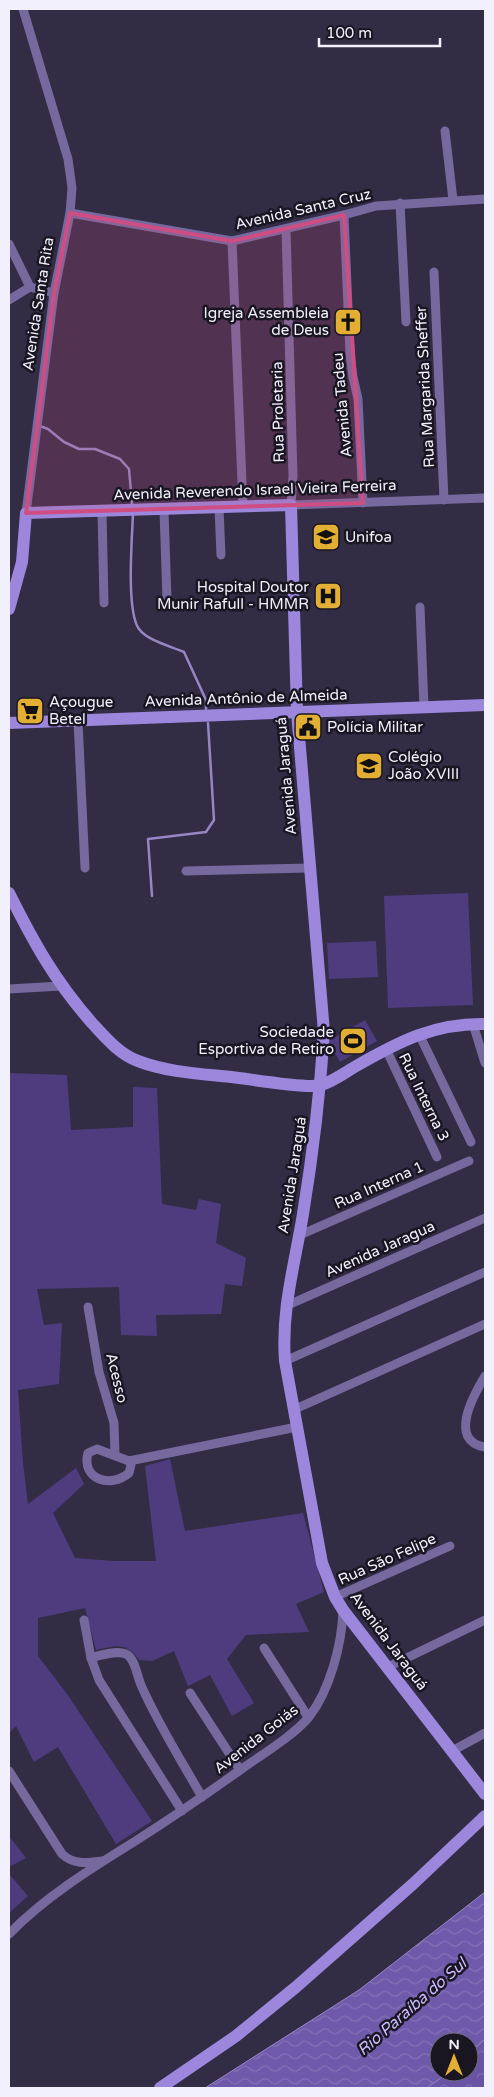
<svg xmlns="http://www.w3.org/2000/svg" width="494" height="2097" font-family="'Varela Round',sans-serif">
<defs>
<pattern id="forest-crowns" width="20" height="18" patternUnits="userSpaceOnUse" patternTransform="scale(1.25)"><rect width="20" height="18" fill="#6953a4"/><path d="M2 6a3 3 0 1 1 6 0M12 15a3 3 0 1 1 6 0" fill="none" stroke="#7f6cb2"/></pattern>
<pattern id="water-waves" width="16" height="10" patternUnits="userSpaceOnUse" patternTransform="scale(1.25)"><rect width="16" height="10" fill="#6f59aa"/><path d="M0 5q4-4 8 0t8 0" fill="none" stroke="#8471b7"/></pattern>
</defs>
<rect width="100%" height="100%" fill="#322c45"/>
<g fill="#4f3c7f">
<polygon points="468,893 473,1005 388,1008 384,896"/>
<polygon points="376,941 378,977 329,979 327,943"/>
<polygon points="365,1020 377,1041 340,1062 328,1041"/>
<path d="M9,1073L67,1075L71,1130L133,1127V1087L157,1088L162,1204L196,1210L199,1199L221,1204L216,1243L246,1258L242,1286L225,1284L221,1314L156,1315L157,1336L121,1335L119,1287L37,1289L44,1325L62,1323L59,1384L18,1390L23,1463L28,1504L76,1468L84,1484L53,1513L75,1558L114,1561H156L145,1466L170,1459L185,1531L303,1513L324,1592L296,1604L309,1632L246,1635L227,1659L254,1703L232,1716L210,1675L188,1686L174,1651L152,1661L139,1660C125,1641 117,1646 96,1650L85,1608L38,1618V1656L67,1694L152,1821L116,1844L58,1747L34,1762L16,1726L9,1733Z"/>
<polygon points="9,1836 26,1858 9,1867"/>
<polygon points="9,1874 28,1896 9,1913"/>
</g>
<polygon fill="url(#forest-crowns)" points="485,2039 485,2088 427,2088 449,2072 469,2072 469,2054"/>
<polygon fill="url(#water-waves)" stroke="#9786c3" points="485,1892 485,2039 469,2054 469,2042 439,2042 439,2072 449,2072 427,2088 205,2088 359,1990"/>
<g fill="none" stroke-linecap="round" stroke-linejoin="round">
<g stroke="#9786c3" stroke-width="2.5">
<polyline points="40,426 48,429 64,442 79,449 95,449 120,459 129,469 132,504"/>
<path d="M133,514C132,539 126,611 139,629C148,641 170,646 184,652L206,700V709"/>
<polyline points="152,896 148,839 206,832 214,820 208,723"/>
</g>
<g stroke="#75699e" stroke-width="9">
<polyline points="23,9 68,159 72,188 70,213 54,293 26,513"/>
<polyline points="445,131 453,200"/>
<polyline points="400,203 406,322"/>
<polyline points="70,213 232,241 344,215 376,206 485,199"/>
<polyline points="344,215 350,354 353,377 358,399 363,503"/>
<polyline points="286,229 293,476 291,505 485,498"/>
<polyline points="232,241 243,507"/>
<polyline points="9,244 30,287"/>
<polyline points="434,272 444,500"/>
<polyline points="9,300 30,287 54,293"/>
<polyline points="219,508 221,555"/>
<polyline points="164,510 167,601"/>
<polyline points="102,512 104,603"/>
<polyline points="420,607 424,707"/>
<polyline points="78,721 85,868"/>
<polyline points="186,871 310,868"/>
<polyline points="9,989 61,986"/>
<polyline points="473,1024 485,1063"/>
<polyline points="419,1034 471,1142"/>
<polyline points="386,1049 437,1157"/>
<polyline points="300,1235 469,1161"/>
<polyline points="286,1306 485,1218"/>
<polyline points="88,1307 99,1372 114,1423 115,1455"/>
<polyline points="285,1361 485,1272"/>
<path d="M485,1376C473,1396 448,1441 485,1447"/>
<polyline points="293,1410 485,1324"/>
<path d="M97,1449L129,1461L131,1465L129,1473C110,1489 81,1479 88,1453Z"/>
<polyline points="129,1461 297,1427"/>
<polyline points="335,1597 450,1546"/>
<polyline points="84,1620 91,1658 99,1680 182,1811"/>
<polyline points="264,1648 308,1717"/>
<path d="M91,1658C101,1655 116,1650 126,1654C135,1658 137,1676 141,1685C158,1724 181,1760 202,1797"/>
<polyline points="388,1667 485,1620"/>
<polyline points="190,1693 240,1770"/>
<polyline points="452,1751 485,1733"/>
<path d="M9,1771L62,1854C74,1865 86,1863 102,1861"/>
<path d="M9,1934C46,1896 92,1868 137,1840C173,1817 208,1793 243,1768C263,1754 294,1735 309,1717C330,1690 342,1644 343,1610"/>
</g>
<g stroke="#9c87dd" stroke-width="12">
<path d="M9,609L22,562L26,513L291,505L297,712L324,1032C320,1094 313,1153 303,1214C295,1263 281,1310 285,1361L322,1563L335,1597L343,1610L485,1794"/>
<polyline points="9,723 485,705"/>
<path d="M9,893C34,943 55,981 92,1023C106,1038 119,1054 138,1061C169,1073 206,1074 239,1078C255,1080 309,1089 321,1085C334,1081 347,1071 358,1065C400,1041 435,1023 485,1024"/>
<polyline points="160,2088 236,2036 296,1987 413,1884 485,1816"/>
</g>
</g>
<path fill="#ce4e84" fill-opacity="0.2" stroke="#ce4e84" stroke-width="4" stroke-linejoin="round" d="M70,213L232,241L344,215L363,503L26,513L54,293Z"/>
<defs>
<g id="church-square" transform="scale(1.4375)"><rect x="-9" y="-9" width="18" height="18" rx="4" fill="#e2ae34" stroke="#191622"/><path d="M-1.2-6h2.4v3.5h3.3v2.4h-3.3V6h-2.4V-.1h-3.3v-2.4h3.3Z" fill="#111"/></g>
<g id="university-square" transform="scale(1.4375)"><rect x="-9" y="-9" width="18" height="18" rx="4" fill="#e2ae34" stroke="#191622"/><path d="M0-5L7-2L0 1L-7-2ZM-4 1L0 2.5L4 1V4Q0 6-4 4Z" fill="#111"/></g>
<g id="hospital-square" transform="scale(1.4375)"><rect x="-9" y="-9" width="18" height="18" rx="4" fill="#e2ae34" stroke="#191622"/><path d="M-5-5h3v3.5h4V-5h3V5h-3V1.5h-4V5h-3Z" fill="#111"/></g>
<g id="supermarket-square" transform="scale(1.4375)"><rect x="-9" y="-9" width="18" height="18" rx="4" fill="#e2ae34" stroke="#191622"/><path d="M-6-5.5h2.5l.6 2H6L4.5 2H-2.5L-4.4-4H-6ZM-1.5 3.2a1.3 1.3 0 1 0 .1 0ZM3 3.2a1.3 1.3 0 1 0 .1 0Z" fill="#111"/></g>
<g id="civic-square" transform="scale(1.4375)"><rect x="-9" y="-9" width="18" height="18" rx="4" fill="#e2ae34" stroke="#191622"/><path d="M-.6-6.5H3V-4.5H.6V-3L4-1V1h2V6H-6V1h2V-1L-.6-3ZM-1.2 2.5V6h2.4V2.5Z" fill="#111"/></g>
<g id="school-square" transform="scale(1.4375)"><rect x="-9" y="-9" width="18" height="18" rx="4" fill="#e2ae34" stroke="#191622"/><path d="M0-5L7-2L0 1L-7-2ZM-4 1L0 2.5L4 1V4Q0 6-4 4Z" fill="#111"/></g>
<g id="stadium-square" transform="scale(1.4375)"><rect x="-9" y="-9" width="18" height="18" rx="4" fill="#e2ae34" stroke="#191622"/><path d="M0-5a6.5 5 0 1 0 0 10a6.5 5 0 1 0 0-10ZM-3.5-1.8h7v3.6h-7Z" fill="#111"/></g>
</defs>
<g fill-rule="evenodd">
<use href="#church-square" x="348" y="322"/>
<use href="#university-square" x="326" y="537"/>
<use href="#hospital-square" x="328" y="596"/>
<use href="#supermarket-square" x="30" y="711"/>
<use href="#civic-square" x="308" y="727"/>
<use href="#school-square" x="369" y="766"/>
<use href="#stadium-square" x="353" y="1041"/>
</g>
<g text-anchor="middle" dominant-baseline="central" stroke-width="5" stroke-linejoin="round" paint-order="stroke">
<g font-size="15" fill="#f3f0fe" stroke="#191622">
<text transform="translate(303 209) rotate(-13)">Avenida Santa Cruz</text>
<text transform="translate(38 304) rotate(-81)">Avenida Santa Rita</text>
<text transform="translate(425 387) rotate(-93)">Rua Margarida Sheffer</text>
<text transform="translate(342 405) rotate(-95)">Avenida Tadeu</text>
<text transform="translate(278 412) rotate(-91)">Rua Proletaria</text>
<text transform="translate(255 490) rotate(-2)">Avenida Reverendo Israel Vieira Ferreira</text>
<text transform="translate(246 698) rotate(-2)">Avenida Antônio de Almeida</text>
<text transform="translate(286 776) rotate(-95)">Avenida Jaraguá</text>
<text transform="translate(424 1097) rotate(64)">Rua Interna 3</text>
<text transform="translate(292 1175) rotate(-81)">Avenida Jaraguá</text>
<text transform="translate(379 1185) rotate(-24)">Rua Interna 1</text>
<text transform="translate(380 1249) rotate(-24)">Avenida Jaragua</text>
<text transform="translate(117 1378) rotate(76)">Acesso</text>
<text transform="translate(387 1559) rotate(-24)">Rua São Felipe</text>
<text transform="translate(389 1641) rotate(53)">Avenida Jaraguá</text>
<text transform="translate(256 1739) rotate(-38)">Avenida Goiás</text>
</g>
<g font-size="15" fill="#f3f0fe" stroke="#191622" text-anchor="start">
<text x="329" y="313" text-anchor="end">Igreja Assembleia<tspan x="329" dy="17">de Deus</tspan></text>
<text x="345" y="537">Unifoa</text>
<text x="309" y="587" text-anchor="end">Hospital Doutor<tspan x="309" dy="17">Munir Rafull - HMMR</tspan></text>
<text x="49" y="702">Açougue<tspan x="49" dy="17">Betel</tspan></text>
<text x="327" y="727">Polícia Militar</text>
<text x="388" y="757">Colégio<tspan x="388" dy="17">João XVIII</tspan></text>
<text x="334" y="1032" text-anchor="end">Sociedade<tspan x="334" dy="17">Esportiva de Retiro</tspan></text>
</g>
<g font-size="16" font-style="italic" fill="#cbbcff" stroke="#191622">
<text transform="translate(412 2007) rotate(-41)">Rio Paraíba do Sul</text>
</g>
</g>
<rect width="494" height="2097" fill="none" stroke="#f3f0fe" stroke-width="20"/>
<g transform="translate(454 2057)"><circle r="24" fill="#191622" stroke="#706d7a"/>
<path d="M0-4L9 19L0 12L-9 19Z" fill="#e2ae34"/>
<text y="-8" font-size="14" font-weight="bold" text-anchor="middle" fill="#f3f0fe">N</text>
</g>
<path d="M319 38v8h121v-8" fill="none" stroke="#f3f0fe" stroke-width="2.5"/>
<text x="326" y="38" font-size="15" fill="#f3f0fe" stroke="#191622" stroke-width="4" paint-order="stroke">100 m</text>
</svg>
